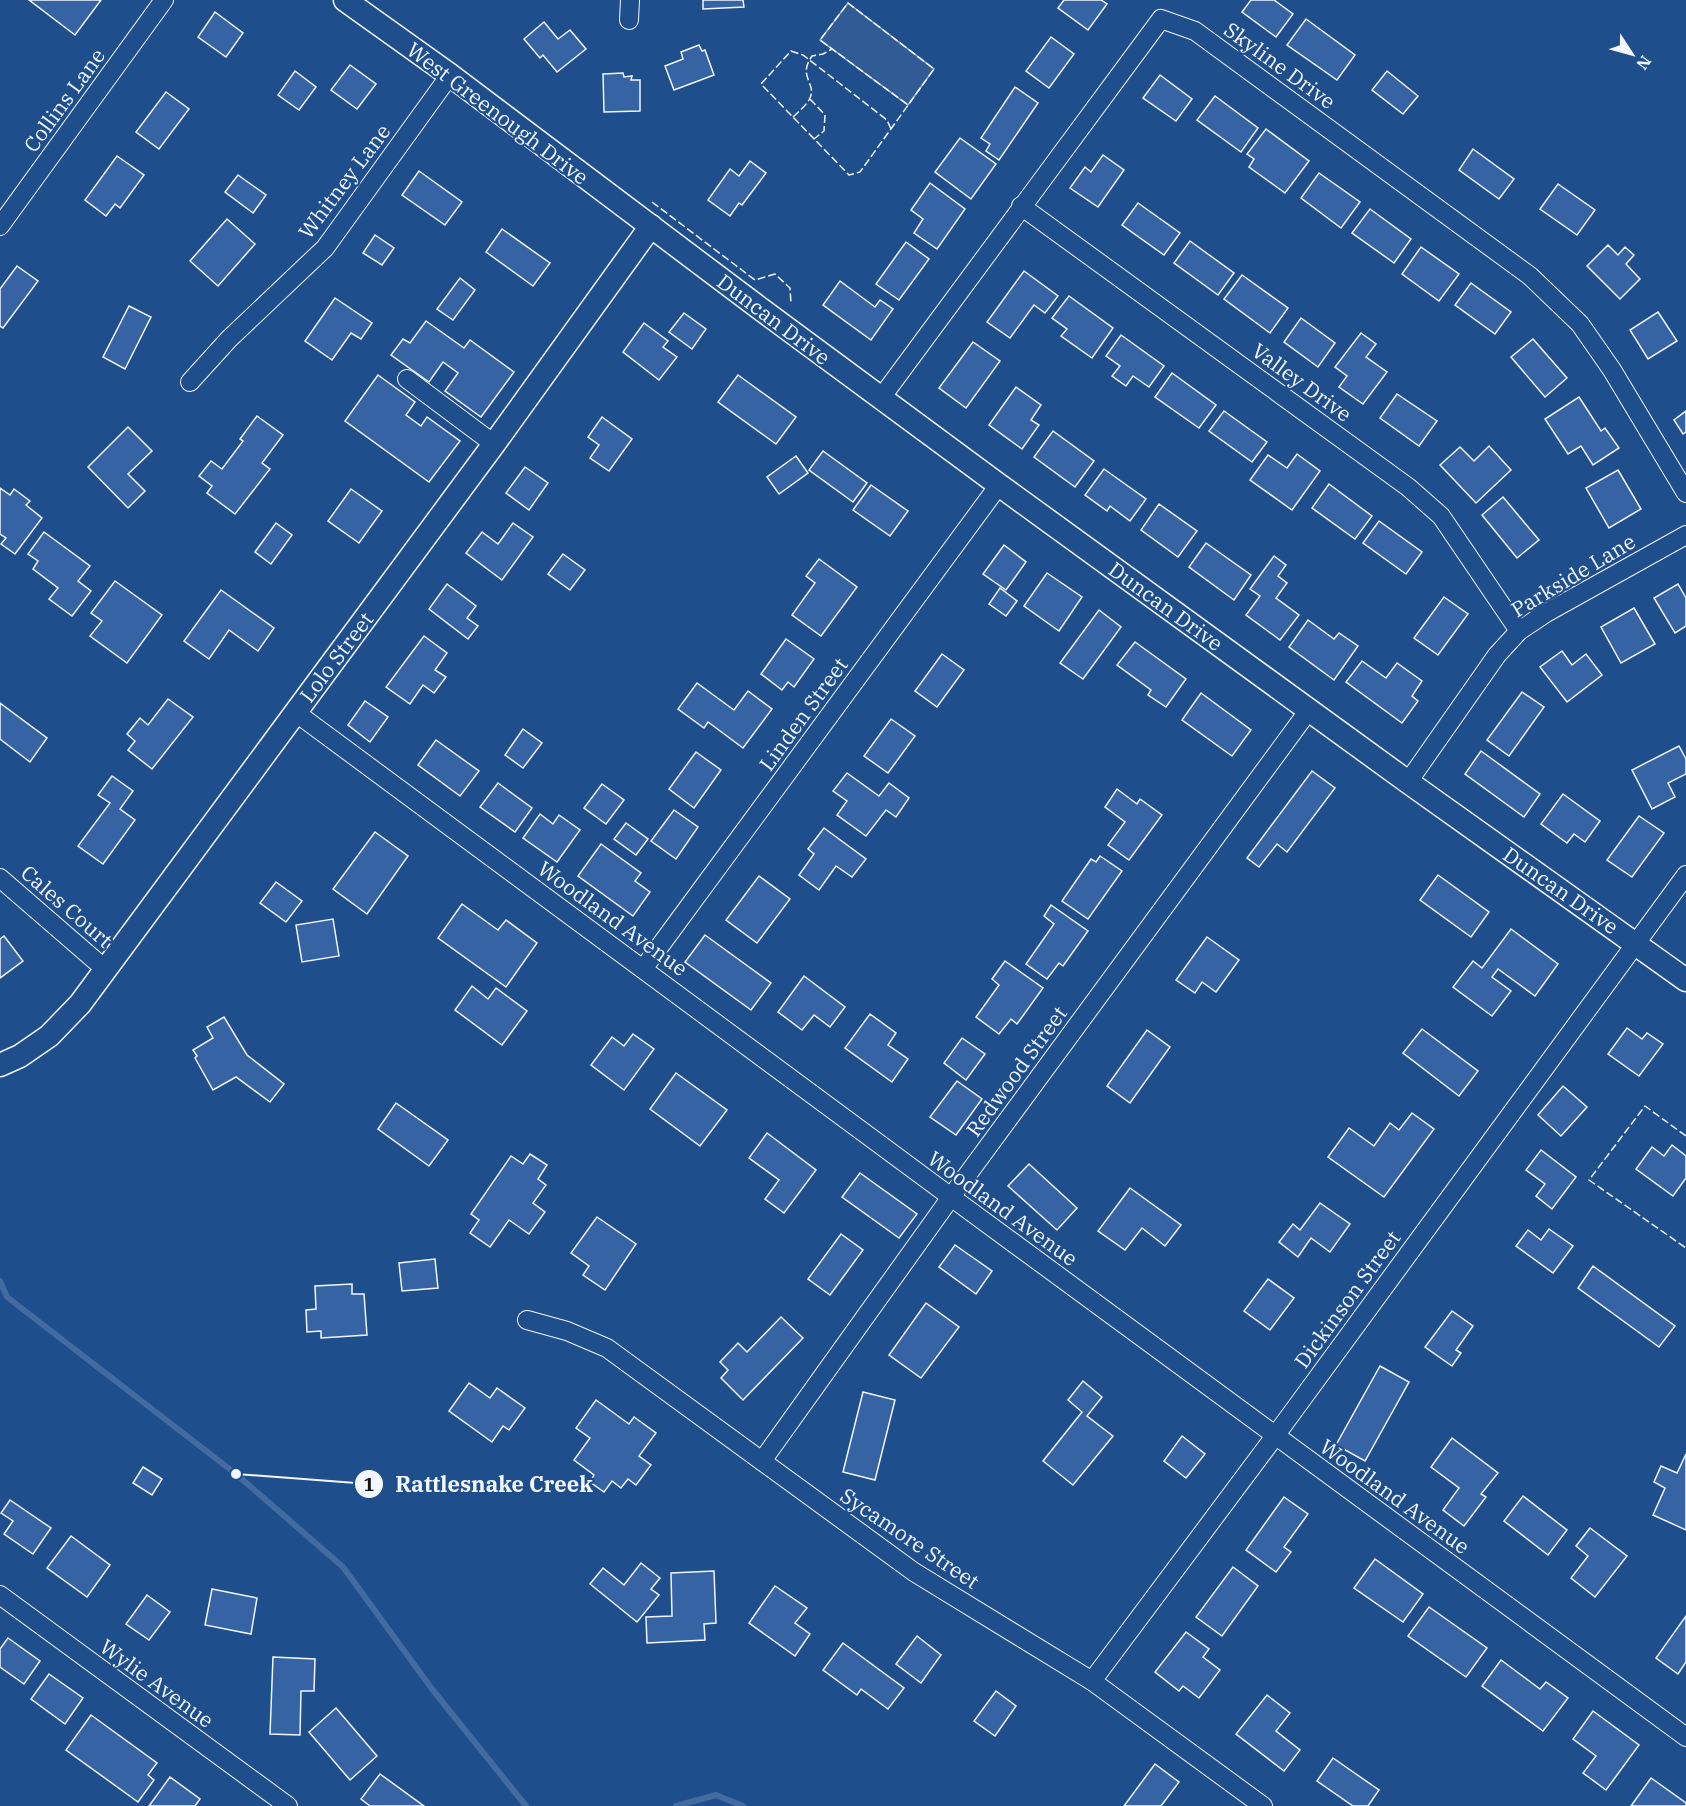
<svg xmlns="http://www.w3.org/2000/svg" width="1686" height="1806" font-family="'IBM Plex Serif',serif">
<rect width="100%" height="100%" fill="#1f4e8c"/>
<polygon fill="#305b95" stroke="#a8bbd7" stroke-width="1.5" points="848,3 934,69 908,105 820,40"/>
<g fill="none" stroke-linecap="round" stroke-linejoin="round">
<g stroke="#446ba0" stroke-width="6">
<polyline points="0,1281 7,1297 236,1474 343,1567 432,1689 526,1806"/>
<polyline points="676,1806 716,1795 743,1806"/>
</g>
</g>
<g fill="#3563a3" stroke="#f2f6ff" stroke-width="1.5">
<polygon points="29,0 101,0 75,35"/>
<polygon points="703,0 743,0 744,7 703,9"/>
<polygon points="1064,0 1101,0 1107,4 1088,30 1058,8"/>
<polygon points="1251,0 1274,0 1293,14 1276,37 1242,12"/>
<polygon points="215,12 243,33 226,57 198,37"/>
<polygon points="1306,19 1355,55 1337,80 1287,45"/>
<polygon points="544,22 558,39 570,30 586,49 557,72 543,55 540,58 524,39"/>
<polygon points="1051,37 1074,54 1049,88 1026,71"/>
<polygon points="699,45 702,51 705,50 714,75 674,90 665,66 683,59 681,52"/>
<polygon points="350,65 376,84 357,109 331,90"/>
<polygon points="295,71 316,87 299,110 278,95"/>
<polygon points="1387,71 1418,96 1403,114 1372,90"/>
<polygon points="623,73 624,77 632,76 631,80 640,80 640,111 604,112 603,74"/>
<polygon points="1160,75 1192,99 1176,121 1143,98"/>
<polygon points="1015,87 1038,103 999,160 986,151 990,144 981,138"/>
<polygon points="166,92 189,109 159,149 136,132"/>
<polygon points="1215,96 1258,128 1241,152 1197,120"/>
<polygon points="1266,129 1309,161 1285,193 1249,167 1254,159 1247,154"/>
<polygon points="960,138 996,164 971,199 935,172"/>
<polygon points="1473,149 1514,179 1499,199 1459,170"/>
<polygon points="1103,155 1124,170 1098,207 1070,188 1085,167 1091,172"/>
<polygon points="117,156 144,175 120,208 115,204 106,216 85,200"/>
<polygon points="750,161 766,173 742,205 739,203 730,216 708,200 730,169 739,176"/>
<polygon points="419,171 462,202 445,225 402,195"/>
<polygon points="1319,173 1360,202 1341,228 1301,198"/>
<polygon points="238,175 266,195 253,213 225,192"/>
<polygon points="930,183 965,209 937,249 914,233 923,219 911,210"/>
<polygon points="1558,184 1595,210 1577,235 1540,209"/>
<polygon points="1138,203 1180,233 1164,255 1122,225"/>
<polygon points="1370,209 1411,239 1394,263 1352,233"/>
<polygon points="227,219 255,244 218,286 190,261"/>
<polygon points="502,229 550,263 533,286 486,252"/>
<polygon points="375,235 394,248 382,265 363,253"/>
<polygon points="1190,241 1234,273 1218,295 1174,263"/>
<polygon points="906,242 929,259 899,300 876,284"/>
<polygon points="1608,245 1618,255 1625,247 1634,255 1626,264 1640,279 1620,299 1587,266"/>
<polygon points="1421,247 1459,274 1439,301 1402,274"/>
<polygon points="17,266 38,281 3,328 0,326 0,289"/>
<polygon points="1024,271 1058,296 1045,313 1034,305 1010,338 987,322"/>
<polygon points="1242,275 1288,308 1270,333 1224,299"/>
<polygon points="460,278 475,290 453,320 437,309"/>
<polygon points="840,281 875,307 880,300 893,309 871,340 823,305"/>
<polygon points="1471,283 1511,312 1495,334 1455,305"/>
<polygon points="1069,296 1113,328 1092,358 1061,336 1067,329 1052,318"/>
<polygon points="335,298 372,323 361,339 351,333 332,360 305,341"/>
<polygon points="129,306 151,317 125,369 103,357"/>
<polygon points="1658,312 1677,341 1648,359 1630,330"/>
<polygon points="684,313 706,329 692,349 669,332"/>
<polygon points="1301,318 1335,343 1318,367 1284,342"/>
<polygon points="426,321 464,348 470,340 514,372 481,417 445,391 458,373 443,362 429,382 391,355 403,339 410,343"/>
<polygon points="644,323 668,341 663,347 677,357 659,380 623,352"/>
<polygon points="1361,333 1376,344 1366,357 1387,372 1363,404 1339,387 1347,376 1335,367"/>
<polygon points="1121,335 1164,366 1149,387 1133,376 1126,386 1112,376 1120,366 1106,356"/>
<polygon points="1533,339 1567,378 1545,397 1511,357"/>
<polygon points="973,342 1000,361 966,408 939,388"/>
<polygon points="1172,373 1216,405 1199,428 1155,397"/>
<polygon points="378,375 415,402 406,415 421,426 427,417 460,441 429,482 345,421"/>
<polygon points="738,375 796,417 776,444 718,402"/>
<polygon points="1016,387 1041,405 1031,420 1039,425 1022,449 989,425"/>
<polygon points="1397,394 1437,421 1419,446 1380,418"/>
<polygon points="1579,397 1601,431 1605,428 1619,448 1593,465 1581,446 1568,454 1545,419"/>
<polygon points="1224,411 1267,442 1252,462 1209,431"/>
<polygon points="1686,411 1686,432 1683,434 1674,420"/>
<polygon points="257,416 283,435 262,463 270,469 235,514 207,493 212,486 199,476 211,461 222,469 243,441 240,439"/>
<polygon points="602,417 632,439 609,471 590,458 599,445 588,437"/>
<polygon points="128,427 152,451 128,474 145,491 128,508 88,467"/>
<polygon points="1053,431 1094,461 1075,487 1034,457"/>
<polygon points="1489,446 1511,470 1476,503 1440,465 1460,447 1474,461"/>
<polygon points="823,451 867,483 853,502 809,470"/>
<polygon points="1297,454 1320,471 1292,510 1250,480 1268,455 1287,468"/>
<polygon points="796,456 808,473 779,494 767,477"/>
<polygon points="525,467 548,483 529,510 506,493"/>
<polygon points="1104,469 1146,499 1130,521 1110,506 1107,511 1085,495"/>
<polygon points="1618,470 1641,509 1609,528 1586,488"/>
<polygon points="1329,484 1372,516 1355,539 1312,508"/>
<polygon points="871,485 908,511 890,536 853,510"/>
<polygon points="0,488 10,495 14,489 30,501 26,505 42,518 15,554 1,544 6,538 0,534"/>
<polygon points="351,489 382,511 359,543 328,521"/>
<polygon points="1503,497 1539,540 1517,558 1482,515"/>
<polygon points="1159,504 1197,531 1178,557 1141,530"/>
<polygon points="1379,521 1422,552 1406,574 1363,543"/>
<polygon points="276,523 292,535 271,564 255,552"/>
<polygon points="513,523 533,537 502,580 466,553 482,532 498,544"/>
<polygon points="44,532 90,566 78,581 91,591 72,616 49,599 58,588 33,569 38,561 28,554"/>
<polygon points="1206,543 1251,575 1234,600 1189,567"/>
<polygon points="1004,545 1026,562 1006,590 983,574"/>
<polygon points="563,554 585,570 570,590 548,574"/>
<polygon points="1274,556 1286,565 1278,576 1287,583 1276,598 1299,615 1280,640 1246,615 1260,596 1250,589"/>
<polygon points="819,559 857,587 821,636 792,615 815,583 806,576"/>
<polygon points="1047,573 1082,597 1059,631 1024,606"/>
<polygon points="115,581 162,615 127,663 90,636 102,621 91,613"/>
<polygon points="447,584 476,606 467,618 478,626 468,639 429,609"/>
<polygon points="1678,584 1686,598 1686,626 1675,633 1654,598"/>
<polygon points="1000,588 1017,601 1006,616 989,604"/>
<polygon points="221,590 274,628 258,651 229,630 209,659 184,641"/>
<polygon points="1444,597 1468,614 1438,655 1414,638"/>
<polygon points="1634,608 1655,644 1621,663 1601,627"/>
<polygon points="1099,610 1121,627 1083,679 1060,663"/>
<polygon points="1308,620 1334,639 1339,633 1358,646 1334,680 1289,647"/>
<polygon points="424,636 447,653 435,670 446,677 434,693 423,685 410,704 386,687"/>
<polygon points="786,639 814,659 794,687 788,682 782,690 761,674"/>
<polygon points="1135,642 1186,679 1166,707 1148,695 1151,690 1117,665"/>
<polygon points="1562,651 1572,665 1586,654 1602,675 1567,702 1540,667"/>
<polygon points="942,654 964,670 937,707 915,691"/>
<polygon points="1362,661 1386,678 1397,663 1422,681 1412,696 1418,701 1402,723 1346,682"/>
<polygon points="697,683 734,710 748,691 772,709 743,748 708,722 704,728 678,709"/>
<polygon points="1522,692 1544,707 1509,756 1487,740"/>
<polygon points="1201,693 1251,730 1232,756 1182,720"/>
<polygon points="168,699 193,717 152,769 128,750 135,741 127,734 140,718 148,725"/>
<polygon points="365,701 388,717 370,742 348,725"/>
<polygon points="0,703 47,738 30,762 0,739"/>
<polygon points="891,719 915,736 888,773 864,756"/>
<polygon points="523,729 542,743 523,768 505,755"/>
<polygon points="436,740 479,771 460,796 418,765"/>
<polygon points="1679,746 1686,759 1686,774 1668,783 1675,797 1652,809 1632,770"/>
<polygon points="1481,751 1540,794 1524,817 1465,774"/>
<polygon points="696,752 721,770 694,808 669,789"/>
<polygon points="1312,771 1335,788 1287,852 1277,844 1259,867 1247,858"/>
<polygon points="847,773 879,796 889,783 909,798 896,817 886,810 866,836 837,815 847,801 833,791"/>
<polygon points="112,776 133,791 120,809 135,820 103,864 78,846 110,803 98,795"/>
<polygon points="498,783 532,808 515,832 480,807"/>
<polygon points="602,784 624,800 606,824 584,808"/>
<polygon points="1117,789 1137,804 1140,799 1162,815 1129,860 1108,845 1125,822 1105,807"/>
<polygon points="1563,794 1600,821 1585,842 1574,834 1567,843 1541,824"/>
<polygon points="674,810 698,827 676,859 651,841"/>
<polygon points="540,814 553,824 559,815 580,830 557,862 523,838"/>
<polygon points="1639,816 1664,833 1632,877 1607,860"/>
<polygon points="626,823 648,839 636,855 614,839"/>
<polygon points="824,828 866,859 852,877 836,866 819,890 799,875 814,854 808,849"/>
<polygon points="375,832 408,856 367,914 333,889"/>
<polygon points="601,844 641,873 635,881 650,892 633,916 578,876"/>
<polygon points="1100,856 1122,871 1088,919 1062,901 1091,859 1096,862"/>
<polygon points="1438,875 1489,912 1471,937 1420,900"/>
<polygon points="759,876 790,899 757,943 726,920"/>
<polygon points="276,882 302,901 286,922 260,903"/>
<polygon points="462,904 498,930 506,920 537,943 506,987 438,938"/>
<polygon points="1051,905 1088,931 1063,966 1059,963 1047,979 1026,964 1054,924 1044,916"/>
<polygon points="333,919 339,956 302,962 296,925"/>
<polygon points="1511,929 1558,964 1535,996 1498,969 1492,977 1511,991 1492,1016 1453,987 1473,961 1482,968"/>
<polygon points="705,935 771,983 751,1010 685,962"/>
<polygon points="4,936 23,961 0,978 0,939"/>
<polygon points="1207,937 1239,960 1216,992 1202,982 1195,993 1176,980"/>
<polygon points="1005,961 1043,988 1017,1024 1011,1019 999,1034 976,1017 999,985 992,979"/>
<polygon points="804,976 845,1007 830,1027 814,1015 802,1030 778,1012"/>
<polygon points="472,986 488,999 496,988 527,1011 502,1045 455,1010"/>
<polygon points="870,1014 896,1033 888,1045 908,1059 892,1082 845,1048"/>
<polygon points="224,1017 247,1055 284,1084 270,1102 236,1077 213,1090 195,1058 197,1056 193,1050 213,1038 207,1027"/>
<polygon points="1627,1028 1642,1039 1647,1033 1663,1044 1639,1076 1608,1054"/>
<polygon points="1422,1029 1478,1071 1459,1096 1403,1053"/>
<polygon points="1147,1030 1170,1047 1130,1103 1107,1086"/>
<polygon points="633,1034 654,1049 624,1090 591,1065 612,1037 624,1046"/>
<polygon points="962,1038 985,1054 966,1080 944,1063"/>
<polygon points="676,1073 727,1110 700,1146 650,1109"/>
<polygon points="957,1081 982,1099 956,1135 930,1117"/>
<polygon points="1563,1086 1587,1107 1561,1136 1538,1115"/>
<polygon points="396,1103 448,1140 429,1166 378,1129"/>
<polygon points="1412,1113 1434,1129 1384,1197 1328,1157 1349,1128 1374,1146 1390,1123 1399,1130"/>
<polygon points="767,1133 816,1170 784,1213 765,1199 779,1180 749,1158"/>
<polygon points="1672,1145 1686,1156 1686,1178 1673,1196 1636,1169 1652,1147 1664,1156"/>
<polygon points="1541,1150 1576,1177 1552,1209 1536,1196 1545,1184 1526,1170"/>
<polygon points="530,1154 547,1165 538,1179 546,1185 533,1203 545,1212 529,1234 509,1220 490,1247 470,1233 479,1220 471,1214 511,1156 523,1164"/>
<polygon points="1029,1164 1077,1208 1057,1230 1008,1186"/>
<polygon points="860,1173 917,1214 899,1238 842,1197"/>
<polygon points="1130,1188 1181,1225 1165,1246 1142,1228 1125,1250 1098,1231"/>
<polygon points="1320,1203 1350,1224 1330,1252 1311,1238 1298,1257 1279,1242 1293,1224 1300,1230"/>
<polygon points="597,1217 636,1244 605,1290 583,1275 589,1266 571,1253"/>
<polygon points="1549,1229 1573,1246 1553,1273 1516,1246 1528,1230 1541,1240"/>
<polygon points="841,1234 863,1250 830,1295 808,1279"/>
<polygon points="955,1245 992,1271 976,1294 939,1267"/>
<polygon points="435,1259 438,1288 402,1291 399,1263"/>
<polygon points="1593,1266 1675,1326 1659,1347 1578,1288"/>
<polygon points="1268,1279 1294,1298 1270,1330 1244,1311"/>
<polygon points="352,1284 352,1294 364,1294 367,1335 321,1338 321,1331 307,1332 306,1310 316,1309 315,1286"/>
<polygon points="926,1303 959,1327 921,1378 889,1355"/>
<polygon points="1452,1311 1473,1326 1456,1350 1461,1353 1452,1366 1425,1347"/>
<polygon points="781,1317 803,1338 743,1400 721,1378 728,1370 720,1362 738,1343 747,1352"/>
<polygon points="1380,1366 1409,1382 1365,1461 1336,1445"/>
<polygon points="1083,1381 1102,1397 1087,1416 1113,1436 1073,1485 1043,1461 1082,1412 1068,1400"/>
<polygon points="469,1383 490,1398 497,1388 525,1408 509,1430 503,1426 492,1442 449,1411"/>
<polygon points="863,1392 895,1400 875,1480 843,1472"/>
<polygon points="596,1400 629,1424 634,1417 656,1433 639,1456 651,1465 636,1485 628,1479 621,1488 612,1481 604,1492 590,1482 594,1475 574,1460 590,1438 576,1428"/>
<polygon points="1182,1436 1205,1454 1186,1478 1164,1461"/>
<polygon points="1452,1438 1498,1473 1481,1494 1486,1497 1464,1526 1443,1510 1459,1488 1431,1467"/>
<polygon points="1686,1454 1686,1530 1653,1515 1665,1488 1654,1482 1661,1466 1677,1473"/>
<polygon points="143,1467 162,1479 152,1495 133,1483"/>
<polygon points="1523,1496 1567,1530 1548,1555 1504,1521"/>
<polygon points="1284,1497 1308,1514 1284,1547 1291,1552 1276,1572 1246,1550"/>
<polygon points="10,1500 51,1528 33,1554 4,1534 13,1521 1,1513"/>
<polygon points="1590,1528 1627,1556 1595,1597 1571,1578 1588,1556 1576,1546"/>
<polygon points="71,1536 110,1565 87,1597 47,1568"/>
<polygon points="1375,1559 1423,1594 1403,1622 1354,1588"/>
<polygon points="641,1563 660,1578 651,1589 659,1595 637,1622 590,1584 603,1568 624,1585"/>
<polygon points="1233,1567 1258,1586 1222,1636 1196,1617"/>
<polygon points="714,1571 716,1623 704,1624 705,1640 647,1643 646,1617 672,1616 671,1573"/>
<polygon points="775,1586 807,1608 795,1623 810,1634 795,1656 749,1623"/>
<polygon points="212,1589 257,1598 251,1634 205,1625"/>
<polygon points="147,1595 170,1612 149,1640 126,1624"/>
<polygon points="1429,1607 1487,1648 1466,1677 1408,1636"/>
<polygon points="1686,1616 1686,1662 1678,1674 1656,1658"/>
<polygon points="1186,1632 1209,1649 1203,1657 1220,1670 1199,1698 1183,1686 1179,1691 1155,1672"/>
<polygon points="917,1636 941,1655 921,1683 896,1664"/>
<polygon points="8,1638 40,1661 24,1684 0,1667 0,1649"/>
<polygon points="843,1643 904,1688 888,1709 861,1689 857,1695 823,1670"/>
<polygon points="273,1657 315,1659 314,1691 301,1691 300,1735 270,1734"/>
<polygon points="1501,1660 1540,1689 1546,1682 1568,1698 1543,1731 1482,1686"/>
<polygon points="49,1674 83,1698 65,1724 31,1699"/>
<polygon points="996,1691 1016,1706 995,1736 974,1721"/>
<polygon points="1267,1695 1290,1713 1276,1731 1300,1750 1284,1771 1236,1734"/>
<polygon points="336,1708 377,1756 350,1780 309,1732"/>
<polygon points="1593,1711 1639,1745 1606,1790 1583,1773 1596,1756 1573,1739"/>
<polygon points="91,1715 157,1763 148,1775 154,1780 138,1802 66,1750"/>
<polygon points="1333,1758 1379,1790 1368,1806 1353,1806 1317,1781"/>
<polygon points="1155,1764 1179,1782 1161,1806 1124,1806"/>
<polygon points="380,1774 424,1806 370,1806 361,1799"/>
<polygon points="170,1777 200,1799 195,1806 149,1806"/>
<polygon points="1651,1778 1686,1803 1686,1806 1631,1806"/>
</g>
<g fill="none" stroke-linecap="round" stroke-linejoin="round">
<g stroke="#f2f6ff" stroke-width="20">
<g id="minor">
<polyline points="629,20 630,0"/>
<polyline points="1021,206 1408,487 1441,516 1519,631"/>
<polyline points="0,226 164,0"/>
<polyline points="407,379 494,444"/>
<polyline points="190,382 229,339 325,248 450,75"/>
<polyline points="881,398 1161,19 1195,31 1530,276 1580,324 1612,370 1686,493"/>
<polyline points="295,712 951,1197 1686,1737"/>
<polyline points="1408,782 1497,655 1519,631 1546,613 1686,535"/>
<polyline points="0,878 105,969"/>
<polyline points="643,969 999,485"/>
<polyline points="527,1320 567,1331 607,1348 914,1572 1092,1681 1263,1806"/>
<polyline points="762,1461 951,1197 1309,710"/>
<polyline points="0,1595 288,1806"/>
<polyline points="1092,1681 1275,1436 1686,875"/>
</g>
</g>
<g stroke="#f2f6ff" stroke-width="25">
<g id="tertiary">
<polyline points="345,0 450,75 758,307 999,485 1408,782 1686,980"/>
<polyline points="0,1065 20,1056 49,1036 80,1004 494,444 651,226"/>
</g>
</g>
<use href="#minor" stroke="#1f4e8c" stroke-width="18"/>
<use href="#tertiary" stroke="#1f4e8c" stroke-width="22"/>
<g stroke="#f2f6ff" stroke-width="1.5" stroke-dasharray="8 3" stroke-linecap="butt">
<polyline points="810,99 825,115 824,131 814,139"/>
<path d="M793,117C798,112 807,105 810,98C817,83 797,77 812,56L823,54L832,49"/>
<polyline points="891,129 887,120 803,55 791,51 761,84 849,175 860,172 934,69 848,3 820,40 908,105"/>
<polyline points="652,202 755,280 775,274 790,288 791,304"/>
<polyline points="1686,1136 1645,1106 1589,1180 1686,1248"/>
</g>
</g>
<g text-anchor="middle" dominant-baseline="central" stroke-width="4.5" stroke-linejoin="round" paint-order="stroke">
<g font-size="21" fill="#f2f6ff" stroke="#1f4e8c">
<text transform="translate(1280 65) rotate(36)">Skyline Drive</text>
<text transform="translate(64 100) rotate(-54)">Collins Lane</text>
<text transform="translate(498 113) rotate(37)">West Greenough Drive</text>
<text transform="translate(344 181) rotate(-53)">Whitney Lane</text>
<text transform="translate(774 319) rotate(37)">Duncan Drive</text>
<text transform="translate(1302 382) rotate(36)">Valley Drive</text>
<text transform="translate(1573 575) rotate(-31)">Parkside Lane</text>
<text transform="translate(1166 606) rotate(36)">Duncan Drive</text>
<text transform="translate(336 657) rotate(-53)">Lolo Street</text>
<text transform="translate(803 714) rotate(-54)">Linden Street</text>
<text transform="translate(1561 890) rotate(35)">Duncan Drive</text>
<text transform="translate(67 906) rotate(41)">Cales Court</text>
<text transform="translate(613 918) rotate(36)">Woodland Avenue</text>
<text transform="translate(1016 1071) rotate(-54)">Redwood Street</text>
<text transform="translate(1003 1208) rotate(36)">Woodland Avenue</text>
<text transform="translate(1347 1299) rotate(-54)">Dickinson Street</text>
<text transform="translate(1395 1496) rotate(36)">Woodland Avenue</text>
<text transform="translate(910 1538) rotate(34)">Sycamore Street</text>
<text transform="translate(157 1683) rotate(36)">Wylie Avenue</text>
</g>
</g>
<path fill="none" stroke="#f2f6ff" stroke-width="2" d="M236 1474L369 1484"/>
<g fill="#f2f6ff" stroke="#1f4e8c" stroke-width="2">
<circle cx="236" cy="1474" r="6"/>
<circle cx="369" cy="1484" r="15"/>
</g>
<g font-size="18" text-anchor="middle" font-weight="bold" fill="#111">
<text x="369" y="1491">1</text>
</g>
<g font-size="22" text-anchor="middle" font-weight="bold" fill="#f2f6ff" stroke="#1f4e8c" stroke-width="4.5" stroke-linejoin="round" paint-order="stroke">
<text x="494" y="1492">Rattlesnake Creek</text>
</g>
<g transform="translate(1632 54) rotate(126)" stroke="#1f4e8c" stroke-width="4.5" paint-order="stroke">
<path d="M0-4.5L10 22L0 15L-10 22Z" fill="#f2f6ff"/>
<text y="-9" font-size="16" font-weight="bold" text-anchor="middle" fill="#f2f6ff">N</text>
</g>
</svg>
